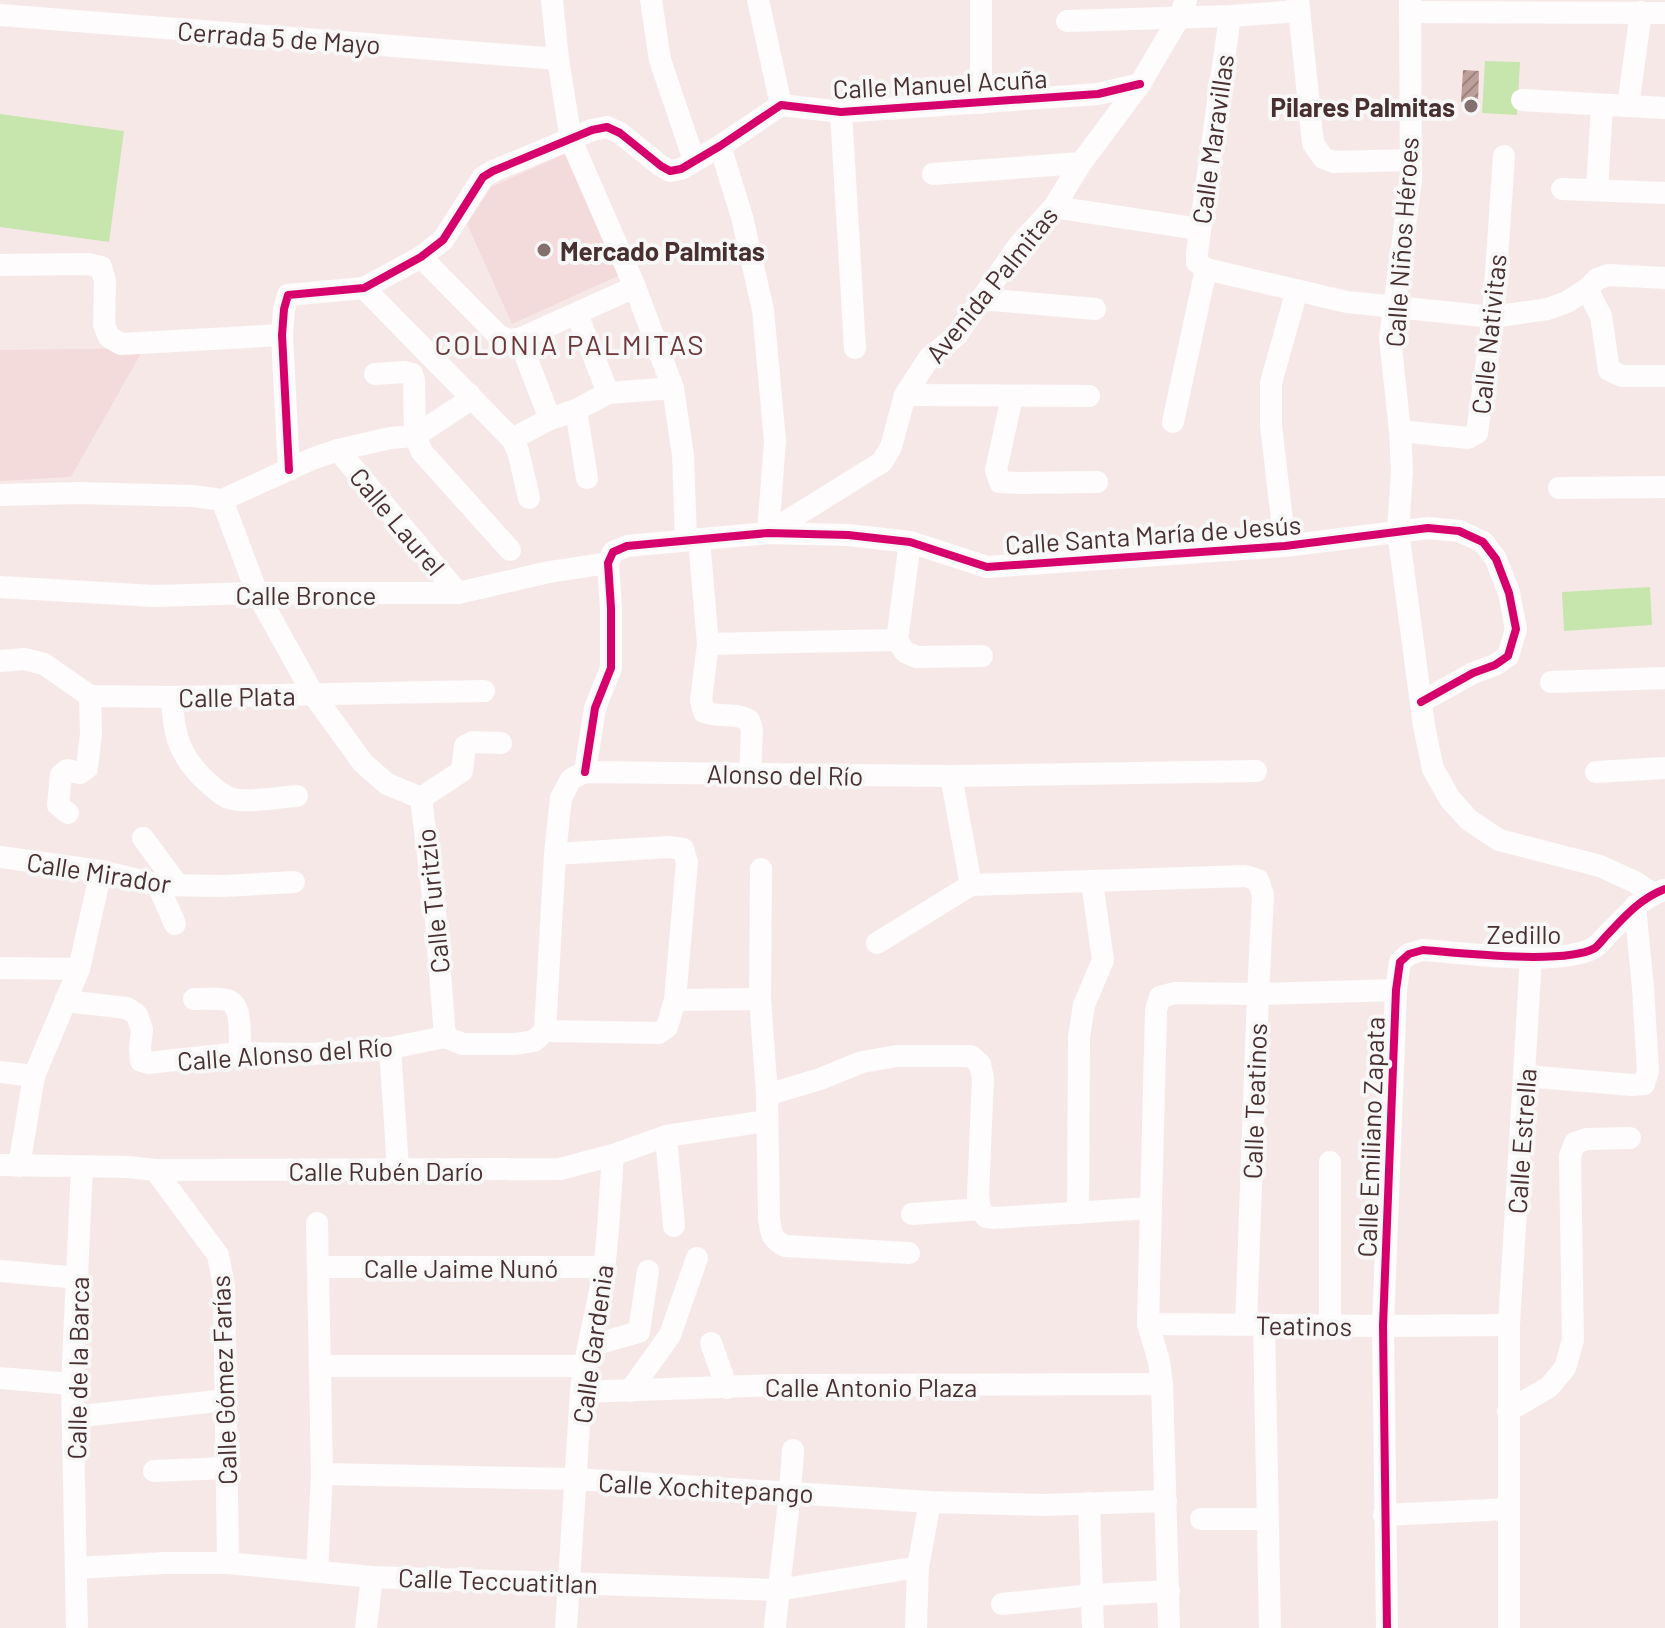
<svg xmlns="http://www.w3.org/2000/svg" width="1665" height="1628" font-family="Barlow,sans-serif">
<defs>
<pattern id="building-hatch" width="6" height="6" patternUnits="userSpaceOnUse" patternTransform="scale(2)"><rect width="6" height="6" fill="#bd9f99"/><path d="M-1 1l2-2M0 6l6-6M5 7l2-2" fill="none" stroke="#9c827d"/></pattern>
</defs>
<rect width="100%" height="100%" fill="#f7e8e8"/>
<g fill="#f3dbdc">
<polygon points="565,154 620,275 512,324 467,224 491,187"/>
<polygon points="144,348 71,477 0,481 0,350"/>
</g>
<g fill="#c7e6ad">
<polygon points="1485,61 1520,62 1517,115 1482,113"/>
<polygon points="0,114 124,131 109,242 0,227"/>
<polygon points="1650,587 1652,625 1564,631 1562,592"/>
</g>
<polygon fill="url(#building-hatch)" points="1463,70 1479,71 1478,103 1461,102"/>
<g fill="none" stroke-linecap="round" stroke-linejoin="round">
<g stroke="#fefcfc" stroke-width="22">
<polyline points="552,0 558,59 571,140 635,287 673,388 683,455 686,540"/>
<polyline points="651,0 660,60 694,160"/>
<polyline points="758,0 781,105"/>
<polyline points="1298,0 1313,143 1323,158 1334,162 1410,160"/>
<polyline points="1410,0 1411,180 1390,338 1400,431 1402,471 1398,531 1424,726 1433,769 1450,799 1469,820 1499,840 1600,866 1635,882 1653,894"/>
<polyline points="1411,12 1665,13"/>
<polyline points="0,15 558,59"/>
<polyline points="1230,16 1197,253 1197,262 1206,269 1347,302 1493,317 1548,309 1567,302 1587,289 1597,279 1609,275 1665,278"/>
<polyline points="1067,21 1230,16 1299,11"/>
<polyline points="1522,100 1665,108"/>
<polyline points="981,103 981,0"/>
<polyline points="1628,106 1641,12"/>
<polyline points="841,112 855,348"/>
<polyline points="720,146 742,217 763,310 775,441 768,533"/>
<polyline points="933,174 1081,163"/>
<polyline points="1562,189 1665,193"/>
<polyline points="1597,189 1602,105"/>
<polyline points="1054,207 1199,229"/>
<polyline points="421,257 498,335 508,340 519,339 635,287"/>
<polyline points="0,265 89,264 101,267 105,281 104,325 109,337 121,344 282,335"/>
<polyline points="364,288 512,439 518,451 529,498"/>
<polyline points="1587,289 1601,316 1609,370 1622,376 1665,376"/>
<polyline points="981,299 1095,309"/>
<polyline points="577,314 608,393"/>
<polyline points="519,339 550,419"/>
<polyline points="375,374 404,372 412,374 414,380 415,436 422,452 510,550"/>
<polyline points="905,395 1089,396"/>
<polyline points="1012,397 996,470 1000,482 1020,483 1097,482"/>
<polyline points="576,410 587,478"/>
<polyline points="1173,422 1206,269"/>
<polyline points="1400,431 1468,438 1477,433 1493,317 1504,156"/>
<polyline points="512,439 550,419 576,410 608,393 673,388"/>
<polyline points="338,450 458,593"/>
<polyline points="289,470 282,335 284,309 288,295 364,288 421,257 443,240 483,177 493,171 592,130 607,127 620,133 661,166 670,171 681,169 720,146 781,105 841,112 1098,94 1140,84"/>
<polyline points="1559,488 1665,487"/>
<polyline points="0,495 79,493 193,496 222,500 312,459 338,450 390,438 415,436 462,405 469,394"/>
<polyline points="222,500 257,593 313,694 363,763 387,784 421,798"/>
<polyline points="768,533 882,462 891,447 905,395 929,358 956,336 1019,245 1054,207 1081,163 1140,84 1180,16 1186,0"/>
<path d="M699,539L708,644L701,700L704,712C720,718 736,712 749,720L752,730L750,773"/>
<polyline points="1285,546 1271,425 1271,383 1297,290"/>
<polyline points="0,587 154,596 257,593 458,593 549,572 608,563"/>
<polyline points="897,640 910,542"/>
<polyline points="897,640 905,652 917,657 982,656"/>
<polyline points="708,644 897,640"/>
<polyline points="0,661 25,659 44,664 90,696 172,697 484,691"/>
<polyline points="1551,682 1665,678"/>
<path d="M172,697C173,734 179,756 207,782C216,789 222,797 233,799C250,803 279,797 297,796"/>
<polyline points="585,772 595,708 611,668 611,608 608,563 613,552 627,546 768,533 848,535 910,542 987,567 1285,546 1428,528 1459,531 1483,542 1496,559 1509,593 1516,629 1508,656 1495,665 1473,673 1421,702"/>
<polyline points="1596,772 1665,768"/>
<polyline points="951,776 971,885"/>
<polyline points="421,798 436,921 445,1037"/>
<polyline points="421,798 462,771 465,746 473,742 501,743"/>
<polyline points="68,813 58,805 61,775 67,770 80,773 87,768 91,733 90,696"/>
<polyline points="143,838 177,884"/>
<polyline points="0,857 101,871 158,885 225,886 294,882"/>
<path d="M761,869L760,999L767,1095L769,1218C771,1233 771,1239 785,1246L909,1253"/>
<polyline points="158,885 175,924"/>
<polyline points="877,943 971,885 1245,876 1258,880 1263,895 1258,994 1246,1324"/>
<polyline points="0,968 79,969"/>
<path d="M194,999C205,999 217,998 227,1000C244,1005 239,1038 240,1053"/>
<polyline points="675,1000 760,999"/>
<polyline points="65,1001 127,1008 137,1015 142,1030 140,1048 141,1061 148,1063 240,1053 311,1054 390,1048 445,1037 463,1044 516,1044 534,1041 545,1031"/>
<polyline points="545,1031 555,854 561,798 571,779 585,772 951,776 1256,771"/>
<polyline points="545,1031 659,1033 667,1027 675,1000 687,862 683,849 669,847 555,854"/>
<polyline points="390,1048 398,1168"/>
<polyline points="0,1072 34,1076"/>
<polyline points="1525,1076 1632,1085 1644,1084 1648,1071 1643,988 1635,906"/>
<polyline points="767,1095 820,1079 862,1062 897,1056 971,1056 980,1064 983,1078 978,1196 980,1209"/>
<polyline points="666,1136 674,1226"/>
<polyline points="1330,1162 1330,1325"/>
<polyline points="0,1165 128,1167 155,1170 560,1169 613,1155 666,1136 766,1121"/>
<polyline points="19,1166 34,1076 79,969 101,871"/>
<polyline points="155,1170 218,1255 224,1286 228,1563"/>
<polyline points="1078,1213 1079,1037 1084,1005 1103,960 1092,882"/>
<polyline points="912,1214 980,1209 986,1217 994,1218 1150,1208"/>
<polyline points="318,1267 604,1267"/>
<polyline points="0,1271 78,1278"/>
<polyline points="1148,1324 1383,1326 1509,1325"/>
<polyline points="1264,1325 1270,1628"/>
<polyline points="711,1343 727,1388"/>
<polyline points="589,1346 639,1332 648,1271"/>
<polyline points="320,1366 584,1366"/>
<polyline points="0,1378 72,1384"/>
<polyline points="630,1391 670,1335 697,1258"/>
<polyline points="581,1392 781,1385 1162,1384"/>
<polyline points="1508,1411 1549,1387 1565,1368 1573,1340 1570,1156 1575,1143 1587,1139 1630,1138"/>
<polyline points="73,1417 226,1400"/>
<polyline points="154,1471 226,1468"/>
<polyline points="322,1474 576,1479 930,1502 1044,1505 1166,1501"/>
<polyline points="1089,1503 1093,1628"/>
<polyline points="1509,1509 1509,1325 1531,957"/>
<polyline points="1384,1515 1509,1509 1509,1628"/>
<polyline points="1201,1519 1267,1519"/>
<polyline points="77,1568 165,1563 228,1563 372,1577 778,1590 918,1567"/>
<polyline points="317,1572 322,1474 317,1223"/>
<polyline points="1002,1604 1092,1595 1169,1591"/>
<polyline points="77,1628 72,1384 82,1167"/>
<polyline points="366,1628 372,1577"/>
<path d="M566,1628L581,1392C585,1350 598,1310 604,1268C609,1231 610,1193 613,1155"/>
<path d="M775,1628C780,1568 790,1510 793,1450"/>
<polyline points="916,1628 918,1567 930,1502"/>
<polyline points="1169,1628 1162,1384 1159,1361 1148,1324 1156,1010 1160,997 1175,993 1258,994 1396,990"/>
<path d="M1387,1628L1383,1326L1396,990L1400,962L1409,954L1423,950C1466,953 1555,966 1592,949C1599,945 1605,937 1610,932C1627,915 1641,898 1664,890"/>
</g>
<g stroke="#f6f7f6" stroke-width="13">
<g id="cycleway">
<polyline points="289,470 282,335 284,309 288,295 364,288 421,257 443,240 483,177 493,171 592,130 607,127 620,133 661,166 670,171 681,169 720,146 781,105 841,112 1098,94 1140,84"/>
<polyline points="585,772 595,708 611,668 611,608 608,563 613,552 627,546 768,533 848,535 910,542 987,567 1285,546 1428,528 1459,531 1483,542 1496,559 1509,593 1516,629 1508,656 1495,665 1473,673 1421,702"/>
<path d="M1387,1628L1383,1326L1396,990L1400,962L1409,954L1423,950C1460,953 1566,965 1595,948C1599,945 1604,938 1608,934C1625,916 1641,898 1665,889"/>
</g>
</g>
<use href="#cycleway" stroke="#d6006c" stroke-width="8"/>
</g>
<g fill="#857070" stroke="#f6f7f6" stroke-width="3">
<circle cx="1471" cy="106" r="8"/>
<circle cx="544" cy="250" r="8"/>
</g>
<g text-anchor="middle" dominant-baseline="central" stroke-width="8" stroke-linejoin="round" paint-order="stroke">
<g font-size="26" fill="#482f30" stroke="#f6f7f6">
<text transform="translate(279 37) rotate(4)">Cerrada 5 de Mayo</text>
<text transform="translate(940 83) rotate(-3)">Calle Manuel Acuña</text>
<text transform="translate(1212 139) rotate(-82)">Calle Maravillas</text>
<text transform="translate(1401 242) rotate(-86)">Calle Niños Héroes</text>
<text transform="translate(991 284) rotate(-51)">Avenida Palmitas</text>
<text transform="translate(1488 334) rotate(-84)">Calle Nativitas</text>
<text transform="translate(398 521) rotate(50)">Calle Laurel</text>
<text transform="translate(1153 534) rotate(-4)">Calle Santa María de Jesús</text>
<text x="306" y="594">Calle Bronce</text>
<text transform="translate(237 696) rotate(-1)">Calle Plata</text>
<text transform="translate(785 774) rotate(1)">Alonso del Río</text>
<text transform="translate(99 872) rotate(9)">Calle Mirador</text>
<text transform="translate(432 901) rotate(-96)">Calle Turitzio</text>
<text x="1524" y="933">Zedillo</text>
<text transform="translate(285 1053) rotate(-4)">Calle Alonso del Río</text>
<text transform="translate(1254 1101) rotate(-88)">Calle Teatinos</text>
<text transform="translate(1370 1137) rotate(-88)">Calle Emiliano Zapata</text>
<text transform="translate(1521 1141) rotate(-86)">Calle Estrella</text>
<text x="386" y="1170">Calle Rubén Darío</text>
<text x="461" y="1267">Calle Jaime Nunó</text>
<text transform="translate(1304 1325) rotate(1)">Teatinos</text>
<text transform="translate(592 1344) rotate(-82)">Calle Gardenia</text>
<text transform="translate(77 1368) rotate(-89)">Calle de la Barca</text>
<text transform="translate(223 1380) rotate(-92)">Calle Gómez Farías</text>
<text x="871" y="1386">Calle Antonio Plaza</text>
<text transform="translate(706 1487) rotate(3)">Calle Xochitepango</text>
<text transform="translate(498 1580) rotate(2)">Calle Teccuatitlan</text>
</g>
<g font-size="26" font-weight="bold" fill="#482f30" stroke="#f6f7f6" text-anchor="end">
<text x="1455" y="106">Pilares Palmitas</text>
<text x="560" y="250" text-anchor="start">Mercado Palmitas</text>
</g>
<g font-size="28" letter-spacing="2" fill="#6b363a" stroke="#f6f7f6">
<text x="570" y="344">COLONIA PALMITAS</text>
</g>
</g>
</svg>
